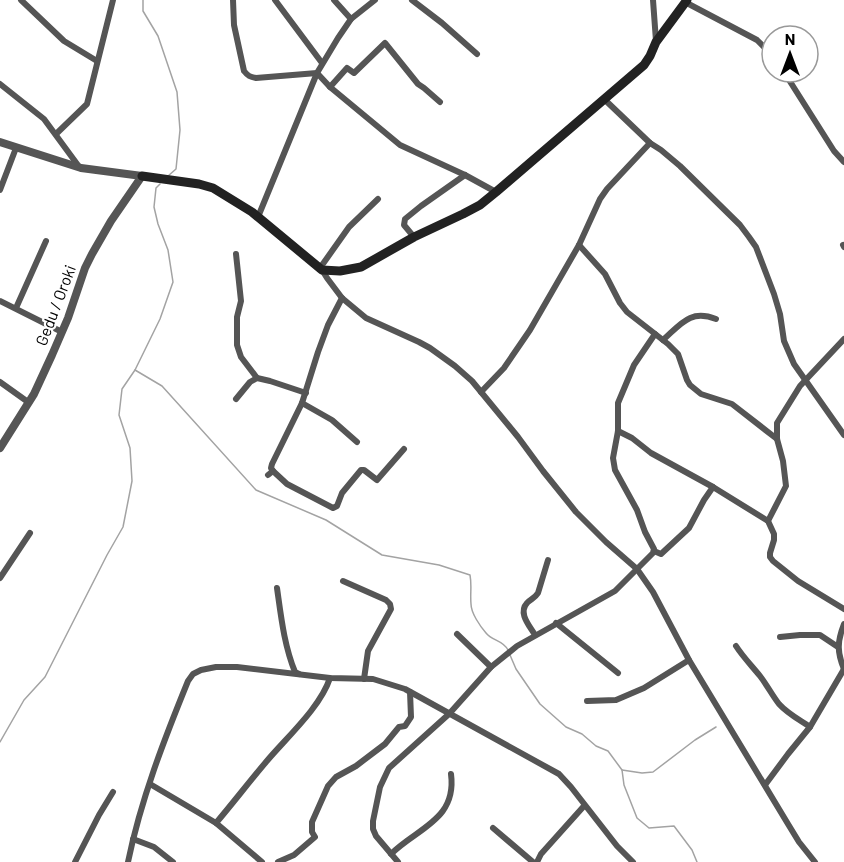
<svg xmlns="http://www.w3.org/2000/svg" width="844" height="862" font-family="Barlow,sans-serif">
<rect width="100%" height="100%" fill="#fff"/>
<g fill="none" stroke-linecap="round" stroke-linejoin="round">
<g stroke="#a3a3a3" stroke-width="1.5">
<polyline points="143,0 143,11 158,36 177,92 180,130 176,169 168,176"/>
<path d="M135,370L162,386L256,490L326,520L382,555L439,565L470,575C472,586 470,593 471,604C471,613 480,626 486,633C492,641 503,640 508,650"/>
<polyline points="510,655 516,669 540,704 566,727 582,734 596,746 608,751 622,770 624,785 637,818 649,828 674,826 692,850 697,862"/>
<polyline points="0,742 24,700 45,677 107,555 123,527 132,481 130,448 119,415 122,389 135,370 160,319 173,282 168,250 158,224 154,207 156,188 160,184"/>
<polyline points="622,770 642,773 653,772 695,740 716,727"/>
</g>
<g stroke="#555" stroke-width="6">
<polyline points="21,0 64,41 97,61"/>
<path d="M233,0L234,25L244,71C248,76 250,77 256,78L317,73L330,87L400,145L465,175L496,192"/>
<polyline points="275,0 322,63"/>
<polyline points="334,0 351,19"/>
<polyline points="412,0 442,23 477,54"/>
<polyline points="653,0 656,41"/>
<polyline points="685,2 757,40 772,55"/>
<polyline points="784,72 834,151 844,162"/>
<polyline points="0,84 44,119 80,168"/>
<polyline points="330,87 347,68 354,73 385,43 418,84 424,88 440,102"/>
<polyline points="604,99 650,143 661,150 680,166 740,225 749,237 756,247 774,294 780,314 784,341 794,364 844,435"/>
<polyline points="56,134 87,104 113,0"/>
<polyline points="0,190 16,148"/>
<polyline points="258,217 317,73 338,38 351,19 375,0"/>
<polyline points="414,237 404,225 405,219 421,206 465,175"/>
<polyline points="579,245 605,274 620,303 627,312 668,344 678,354 687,380 690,385 701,394 732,404 777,439"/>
<polyline points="843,245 844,247"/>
<polyline points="236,254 241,301 237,317 237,345 241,357 257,378 270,381 306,393"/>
<polyline points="320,268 349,227 378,199"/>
<polyline points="322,270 327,278 342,298 366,318 419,342 430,348 455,366 472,381 518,437 543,471 576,512 606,542 637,569 653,592 689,660 788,824 799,842 815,862"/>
<polyline points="0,301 62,332"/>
<polyline points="16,308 46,241"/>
<path d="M663,340C681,324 690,309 716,319"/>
<polyline points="0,382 28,402"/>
<polyline points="481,392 504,368 530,330 579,245 600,199 607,189 650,143"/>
<polyline points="236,399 250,382 257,378"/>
<polyline points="302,403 332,420 357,442"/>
<polyline points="618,431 632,438 651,453 713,487 768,521 774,534 774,540 770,553 770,557 773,561 798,581 844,609"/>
<polyline points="273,471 287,484 333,508 337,506 342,493 361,470 364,470 377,480 404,449"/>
<polyline points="268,475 273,471 271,468 272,464 302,403 318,352 328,325 342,298"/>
<polyline points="768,521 786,486 783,461 777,439 777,423 800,386 844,339"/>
<polyline points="654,551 661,554 689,528 704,500 713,487"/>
<polyline points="0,578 30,533"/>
<polyline points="343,581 386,600 390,604 391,609 368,651 364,679"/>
<path d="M277,588C281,616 284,645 295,672L299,674"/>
<polyline points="556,623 618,673"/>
<path d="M844,624C837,642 837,652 844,669"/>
<polyline points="457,634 491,667"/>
<path d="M535,635C529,625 518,613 527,603C531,599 535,598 538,593L548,560"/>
<polyline points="780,637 800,635 820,635 838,647"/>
<path d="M736,646C743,657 752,666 760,676C767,685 772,695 779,704C788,714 800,720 810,727"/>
<polyline points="587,701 616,700 644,688 689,660"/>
<polyline points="150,784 216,823 262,862"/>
<polyline points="765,785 788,754 810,727 844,669"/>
<path d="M216,823C233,803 249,782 266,762C286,738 320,708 330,678"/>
<polyline points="493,828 533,862"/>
<polyline points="133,839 154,847 173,862"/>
<path d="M391,854C417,828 457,820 451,774"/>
<polyline points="75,862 99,815 113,792"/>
<path d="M128,862C141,799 164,740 188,681L193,674L201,670L216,667H237L330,678L373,679L405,689L559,774L571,787L617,846L633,862"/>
<polyline points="278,862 294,855 315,837 312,832 312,822 328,786 336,777 356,766 385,744 399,727 405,726 411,717 410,692"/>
<polyline points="398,862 376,836 373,829 373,821 380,787 389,768 449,714 491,667 517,646 615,591 653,553 654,549 645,532 637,510 615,470 613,458 618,431 618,403 634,365 655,334"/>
<polyline points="537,862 541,854 584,806"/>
</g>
<polyline stroke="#555" stroke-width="8" points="0,142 81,168 142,176 111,221 92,254 85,268 68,318 52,355 34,394 0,448"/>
<polyline stroke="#222" stroke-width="9" points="142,176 199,184 213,188 252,212 322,270 340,271 361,267 414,237 463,214 480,205 496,192 644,65 650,56 656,42 687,0"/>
</g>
<g text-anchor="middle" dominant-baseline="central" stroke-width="4.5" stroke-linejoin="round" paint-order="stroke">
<g font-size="16" fill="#000" stroke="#fff">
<text transform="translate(55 305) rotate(-69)">Gedu / Oroki</text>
</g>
</g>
<g transform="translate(790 54)"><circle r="28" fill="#ffffff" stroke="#999999" stroke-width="1.5"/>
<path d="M0-4.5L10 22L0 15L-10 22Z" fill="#000000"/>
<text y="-9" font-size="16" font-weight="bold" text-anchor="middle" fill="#000000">N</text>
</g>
</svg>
